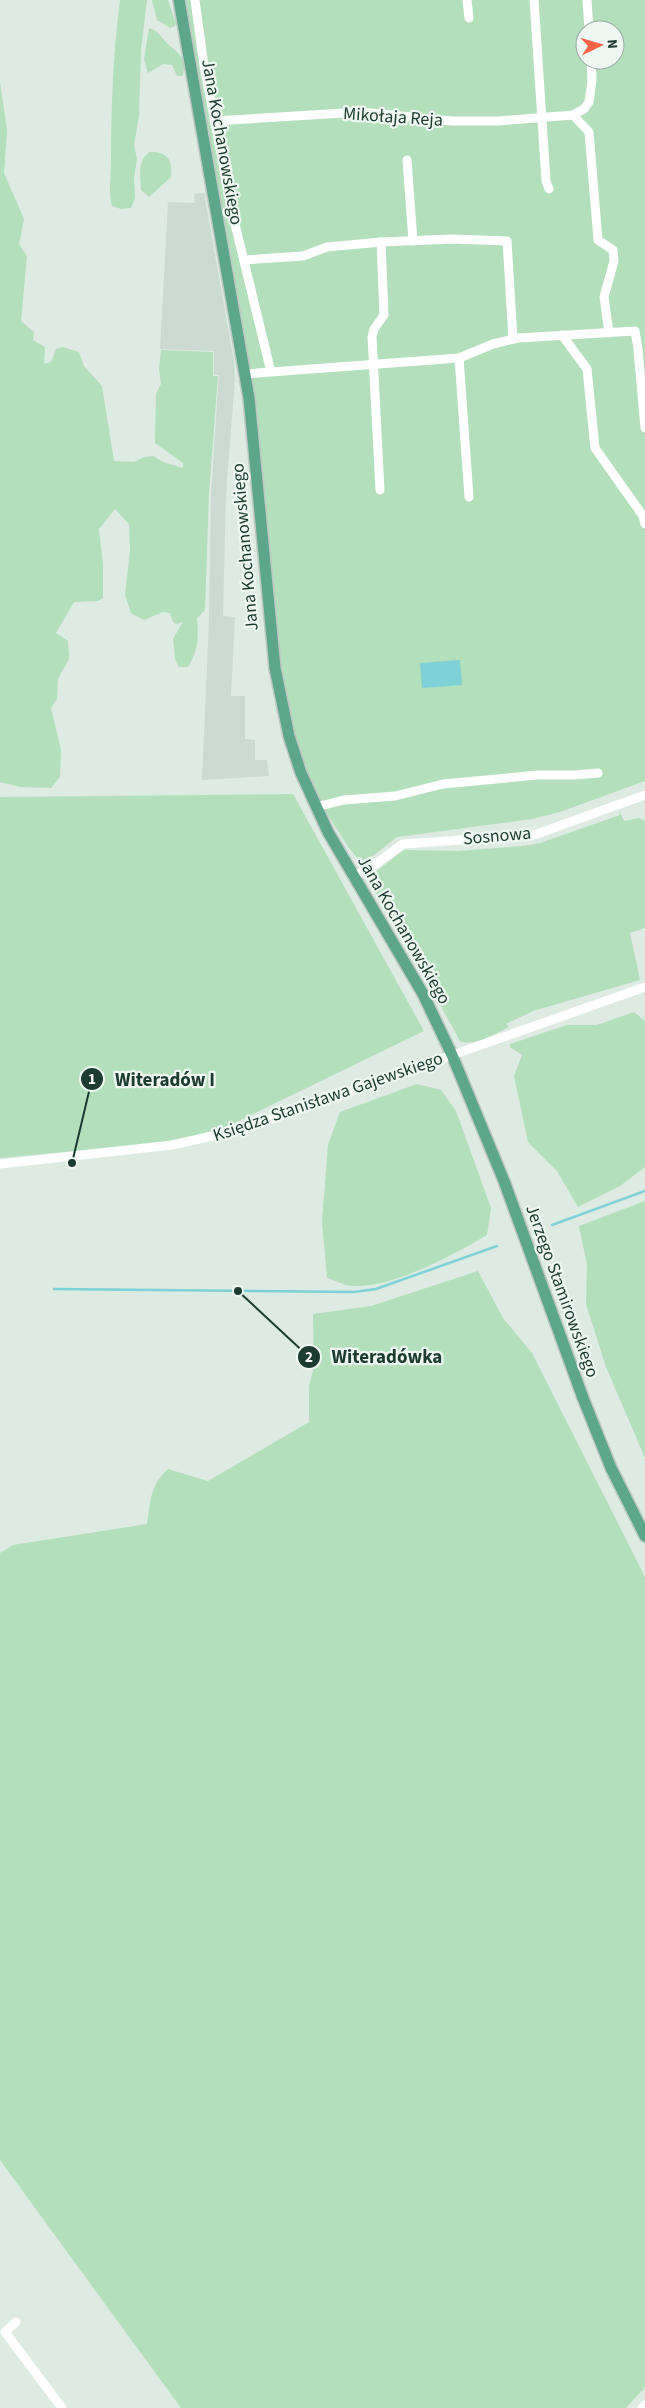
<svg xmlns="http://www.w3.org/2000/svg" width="645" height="2408" font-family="'Source Sans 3',sans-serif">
<rect width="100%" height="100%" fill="#ddebe3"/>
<polygon fill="#cbdbd2" points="204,193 234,361 235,379 226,493 223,616 235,617 231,696 245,696 245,739 255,740 255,760 267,760 269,776 202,780 209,621 211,493 219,375 214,375 214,351 160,349 168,202 195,203 194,194"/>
<g fill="#b3dfbb" fill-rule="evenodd">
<path d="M120,0H147L141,50L139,116L134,145L137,159L134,178L135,198L131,208L121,209L112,206C108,191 111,179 111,164C111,109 113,55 120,0Z"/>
<polygon points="152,0 168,0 176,23 175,26 170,28 157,20"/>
<path d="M184,0H645V781L560,812L532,819L397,837L364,863L359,860L349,848L326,812L311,782L293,734L280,667L253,386ZM585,30H615V60H585Z"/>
<path d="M149,28C159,31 160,36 167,43C179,55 187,56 183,76H177L172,65L163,64L148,73L144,59Z"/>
<path d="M0,82L7,130L4,173L24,219L19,244L27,256L21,321L34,332L33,340L45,347L44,364L51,362L56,349L63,347L79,352L84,366L102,386L114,461L134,462L144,457L154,456C161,463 174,465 183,468V463L155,443L156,394L161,384L159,369L161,350L213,352V376H218L209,493L205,610L197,618C199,637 198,650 188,667H179L175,659L173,639L183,622L176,624L173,622L170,613L163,612L144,620L131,613L125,595L130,551L129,524L115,509L99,529L103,564V598L98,601L74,602L56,633L68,641L69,659L58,679L57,699L51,708L61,750L60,777L51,788L20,787L0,782Z"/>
<path d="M150,152C168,151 173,161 171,177L149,197L141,190C141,176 136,161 150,152Z"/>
<polygon points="293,794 424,1031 210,1135 151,1144 0,1158 0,797"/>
<path d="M619,810L624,821L639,818L645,821V928L630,933L640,980L533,1011L506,1024L509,1027C497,1033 473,1047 460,1041L394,921L366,879L404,850L458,851L523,846L540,843L620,815Z"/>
<polygon points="634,1012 645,1021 645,1167 620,1186 578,1207 557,1171 528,1142 514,1076 522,1055 510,1047 510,1044 567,1025 597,1025"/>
<path d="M417,1084L441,1090L456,1111L491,1208L487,1235C453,1255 393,1288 353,1286C345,1286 335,1280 327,1278L322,1222L328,1145L340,1112Z"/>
<polygon points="645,1201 645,1458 606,1367 586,1304 587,1265 579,1226"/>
<path d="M478,1271L503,1318L532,1353L645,1577V2387L626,2408H181L0,2160V1553L13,1545L147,1524C151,1501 149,1487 168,1469L208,1481L309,1422V1386L314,1366L313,1314L371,1306Z"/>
</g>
<polygon fill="#7ed2d7" points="460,660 462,685 422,688 420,663"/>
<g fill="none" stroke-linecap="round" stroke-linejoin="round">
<g stroke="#7ed2d7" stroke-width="2.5">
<polyline points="552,1225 645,1191"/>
<polyline points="54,1289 354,1292 376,1289 497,1246"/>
</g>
<g stroke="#c0c8c5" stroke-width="14">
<polyline id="major" points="179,0 249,398 275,668 289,736 301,773 328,832 423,994 452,1055 504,1181 583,1398 611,1468 645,1536"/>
</g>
<g stroke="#fff" stroke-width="9">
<polyline points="195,0 204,66 234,220 271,372"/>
<polyline points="467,0 469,18"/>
<polyline points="534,0 546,181 549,189"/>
<polyline points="587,0 589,30"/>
<polyline points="573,115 589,132 598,240 613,250 614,261 604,297 609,333"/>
<polyline points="214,121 360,112 452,121 498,121 573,115 584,109 589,102 592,80 591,60"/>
<polyline points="407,160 413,241"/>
<polyline points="244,260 303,256 327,247 381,242 452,239 507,241 513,339"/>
<polyline points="562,335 587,369 595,448 643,516 645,524"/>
<polyline points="459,358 469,497"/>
<polyline points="245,374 459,358 493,344 518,338 635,331 638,349 645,428"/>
<polyline points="380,490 372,337 374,329 384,315 381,242"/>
<polyline points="316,807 344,800 395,796 443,784 538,775 575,775 598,773"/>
<polyline points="353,877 377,863 403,844 534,835 645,795"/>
<polyline points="0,1164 172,1145 243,1129 645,987"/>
<polyline points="16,2322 5,2332 62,2408"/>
<polyline points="642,2408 645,2405"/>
</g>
<use href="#major" stroke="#5ca68c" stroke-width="11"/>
</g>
<g text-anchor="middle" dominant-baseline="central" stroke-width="4.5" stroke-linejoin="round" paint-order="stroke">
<g font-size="18" fill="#1d3c31" stroke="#eef7f2">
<text transform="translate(393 117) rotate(4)">Mikołaja Reja</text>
<text transform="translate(222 142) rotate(80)">Jana Kochanowskiego</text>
<text transform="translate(245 547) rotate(-95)">Jana Kochanowskiego</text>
<text transform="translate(497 836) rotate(-5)">Sosnowa</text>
<text transform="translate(404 930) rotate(60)">Jana Kochanowskiego</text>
<text transform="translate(328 1097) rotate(-19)">Księdza Stanisława Gajewskiego</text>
<text transform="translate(562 1291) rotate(70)">Jerzego Stamirowskiego</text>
</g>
</g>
<path fill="none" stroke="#1d3c31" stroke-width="2" d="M72 1163L92 1079M238 1291L309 1357"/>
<g fill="#1d3c31" stroke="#eef7f2" stroke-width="2">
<circle cx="72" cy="1163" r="5"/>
<circle cx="238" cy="1291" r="5"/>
<circle cx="92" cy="1079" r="12"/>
<circle cx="309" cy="1357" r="12"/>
</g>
<g font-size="15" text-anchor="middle" font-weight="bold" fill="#fff">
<text x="92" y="1084">1</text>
<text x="309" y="1362">2</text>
</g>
<g font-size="19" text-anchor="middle" font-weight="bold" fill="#1d3c31" stroke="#eef7f2" stroke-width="4.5" stroke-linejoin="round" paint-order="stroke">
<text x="165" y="1086">Witeradów I</text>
<text x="387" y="1363">Witeradówka</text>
</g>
<g transform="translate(600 45) rotate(85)"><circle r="24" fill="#eef7f2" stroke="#9aaca5"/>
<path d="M0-4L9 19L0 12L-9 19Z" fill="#ff6347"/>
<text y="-8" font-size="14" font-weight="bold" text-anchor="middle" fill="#1d3c31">N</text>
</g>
</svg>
